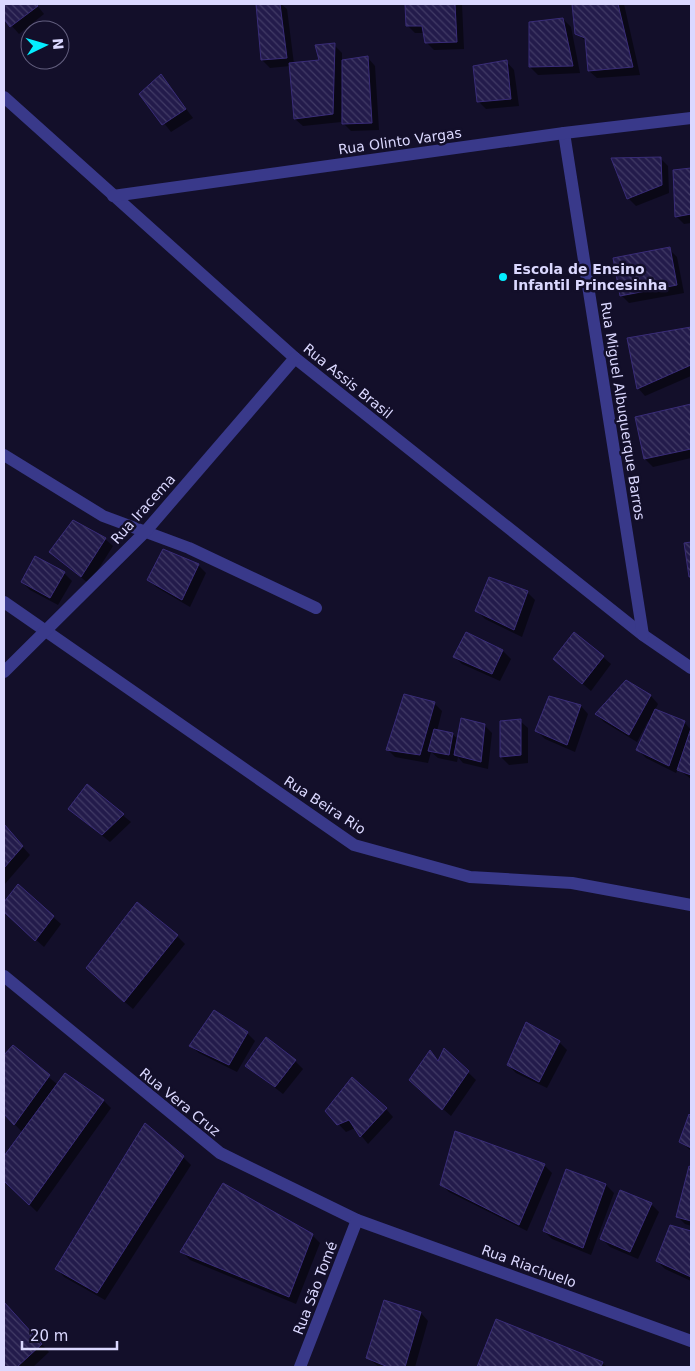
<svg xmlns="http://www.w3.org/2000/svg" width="695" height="1371" font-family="'DejaVu Sans',sans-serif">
<defs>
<pattern id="building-back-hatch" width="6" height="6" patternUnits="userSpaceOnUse" patternTransform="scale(1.25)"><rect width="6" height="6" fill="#231b4b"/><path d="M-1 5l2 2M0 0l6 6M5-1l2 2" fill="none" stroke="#423b66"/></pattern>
</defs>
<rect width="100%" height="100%" fill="#130f2a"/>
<g fill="#0007">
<polygon points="4,4 36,4 44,14 19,34 4,17"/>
<polygon points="257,4 281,4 287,9 294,64 321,61 334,45 342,53 342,62 368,58 375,66 379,130 351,131 343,123 343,113 341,113 341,122 303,126 295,119 290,66 270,68 262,60"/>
<polygon points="406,4 462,4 464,49 434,50 426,42 424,33 415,33 408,26"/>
<polygon points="573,4 624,4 640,75 597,78 589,71 587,42 576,33"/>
<polygon points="563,19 571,27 580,73 538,75 530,67"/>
<polygon points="507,62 514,70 519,106 486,109 478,101"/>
<polygon points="161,76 193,118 171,132 141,94"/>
<polygon points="660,158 668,166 669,193 636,206 628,198"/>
<polygon points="691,169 691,223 684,224 676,216 674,171"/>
<polygon points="669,249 677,257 684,293 629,303 621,295"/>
<polygon points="691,328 691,376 645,396 638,388 629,339"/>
<polygon points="691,405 691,458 653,467 645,459 636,418"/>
<polygon points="105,539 113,546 89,584 51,552"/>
<polygon points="198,565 206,573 190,607 156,587 148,579"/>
<polygon points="64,573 72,581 58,605 30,590 22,582"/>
<polygon points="527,592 535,600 522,637 485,619 477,611"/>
<polygon points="466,633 503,651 511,659 500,681 462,664 455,657"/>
<polygon points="603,657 611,664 591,691 554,659"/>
<polygon points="627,682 651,696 658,704 655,710 684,722 691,730 691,779 678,769 676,773 646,758 638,750 650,722 648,721 637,742 604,722 596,714"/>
<polygon points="550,697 581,706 588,714 575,752 545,739 537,731"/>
<polygon points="434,703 442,711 437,731 452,734 458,739 484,725 492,733 488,769 463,763 458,757 457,762 438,758 431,752 428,763 395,757 387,749"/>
<polygon points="520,721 528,728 528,763 509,765 501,757"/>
<polygon points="87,786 131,822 110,842 70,809"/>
<polygon points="4,826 30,855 4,885"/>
<polygon points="18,886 61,924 44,947 4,911 4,904"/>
<polygon points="177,936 185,944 133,1009 95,976"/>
<polygon points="247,1033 255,1041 237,1072 199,1053 191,1046"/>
<polygon points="559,1042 567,1050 547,1088 516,1073 508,1065"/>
<polygon points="13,1047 58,1085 104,1101 111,1108 37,1212 4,1180 4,1159 23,1133 4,1113 4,1057"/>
<polygon points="445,1050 476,1080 451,1116 419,1088 430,1052 439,1061"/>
<polygon points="295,1061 303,1069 283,1094 247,1066"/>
<polygon points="386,1109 393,1117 368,1144 355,1128 346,1132 326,1111"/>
<polygon points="689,1116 691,1117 691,1151 680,1141"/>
<polygon points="183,1157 191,1165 105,1300 64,1277 57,1269"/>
<polygon points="544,1165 552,1173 527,1231 449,1192 441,1184"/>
<polygon points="690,1168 691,1169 691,1226 685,1224 677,1216"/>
<polygon points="566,1171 606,1185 614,1193 591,1255 552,1239 544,1231"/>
<polygon points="651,1204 659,1212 638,1259 610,1247 602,1239"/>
<polygon points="671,1226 691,1232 691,1281 665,1269 657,1261"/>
<polygon points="312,1235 320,1243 296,1304 190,1260 182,1252"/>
<polygon points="4,1304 49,1352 33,1367 4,1367"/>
<polygon points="421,1313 428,1321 415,1367 379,1367 368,1358"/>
<polygon points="497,1320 602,1363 607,1367 479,1367"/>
</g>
<g fill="url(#building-back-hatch)" stroke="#392c78">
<polygon points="4,4 36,4 38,6 10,27 4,19"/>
<polygon points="256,4 280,4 287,58 261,60"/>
<polygon points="405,4 455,4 457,42 425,43 422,26 406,26"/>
<polygon points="572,4 618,4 633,67 588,71 585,38 575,34"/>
<polygon points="563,18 573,66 529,67 529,22"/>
<polygon points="335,43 333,114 294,119 289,63 319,60 315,45"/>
<polygon points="368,56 372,123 342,124 342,60"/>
<polygon points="507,60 511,99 477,102 473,66"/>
<polygon points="161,74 186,109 162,125 139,94"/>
<polygon points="661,157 662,185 627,199 611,158"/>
<polygon points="691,168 691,214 675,217 673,170"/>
<polygon points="670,247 677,285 620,296 613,258"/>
<polygon points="691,327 691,365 637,389 627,338"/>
<polygon points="691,404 691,449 644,459 635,417"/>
<polygon points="73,520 106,538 81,577 49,552"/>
<polygon points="691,542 691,577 689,577 684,543"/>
<polygon points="163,549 199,564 182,600 147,580"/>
<polygon points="35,556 65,572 50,598 21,582"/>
<polygon points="489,577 528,591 514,630 475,611"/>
<polygon points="466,632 503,650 492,674 453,657"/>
<polygon points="574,632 604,656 582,684 553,659"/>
<polygon points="626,680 651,695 629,735 595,714"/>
<polygon points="404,694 435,702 420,755 386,750"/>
<polygon points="549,696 581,705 567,745 535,731"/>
<polygon points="655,709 685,721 669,766 636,750"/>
<polygon points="461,718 485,724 481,762 454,755"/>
<polygon points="521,719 521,755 500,757 500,721"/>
<polygon points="691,728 691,775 677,770"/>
<polygon points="434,729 453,733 449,755 428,751"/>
<polygon points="87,784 124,814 102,835 68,809"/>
<polygon points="4,824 23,846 4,868"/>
<polygon points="18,884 54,916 35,941 4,912 4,902"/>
<polygon points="137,902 178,935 124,1002 86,968"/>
<polygon points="214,1010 248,1032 229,1065 189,1046"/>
<polygon points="526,1022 560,1041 539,1082 507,1065"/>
<polygon points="266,1037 296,1060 275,1087 245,1066"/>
<polygon points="13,1045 50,1075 14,1125 4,1114 4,1055"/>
<polygon points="444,1048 469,1071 442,1110 409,1080 430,1050 438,1061"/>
<polygon points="65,1073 104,1100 29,1205 4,1181 4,1156"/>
<polygon points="352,1077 387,1108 360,1137 349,1120 337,1125 325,1111"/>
<polygon points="689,1114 691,1116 691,1148 679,1142"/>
<polygon points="145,1123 184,1156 97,1293 55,1269"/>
<polygon points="455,1131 545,1164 519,1225 440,1185"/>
<polygon points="689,1166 691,1167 691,1221 676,1217"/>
<polygon points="566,1169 606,1184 583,1248 543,1231"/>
<polygon points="223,1183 313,1234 289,1297 180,1252"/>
<polygon points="620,1190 652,1203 630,1252 600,1239"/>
<polygon points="670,1225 691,1231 691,1277 656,1261"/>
<polygon points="384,1300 421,1312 405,1367 388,1367 366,1358"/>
<polygon points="4,1302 42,1344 17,1367 4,1367"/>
<polygon points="496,1319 603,1362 601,1367 477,1367"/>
</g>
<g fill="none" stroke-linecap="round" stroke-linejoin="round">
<g stroke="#39398a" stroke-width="12">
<polyline points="4,97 295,358 643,635 691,668"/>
<polyline points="564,133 643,635"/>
<polyline points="113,196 564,133 691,118"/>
<polyline points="4,455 103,516 189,548 316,608"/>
<polyline points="4,602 354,845 470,877 572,883 691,905"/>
<polyline points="4,672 145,532 295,358"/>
<polyline points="4,976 220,1153 357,1220 691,1341"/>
<polyline points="300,1367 357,1220"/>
</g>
</g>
<circle fill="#04eeff" stroke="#130f2a" stroke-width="2" cx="503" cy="277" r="5"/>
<g text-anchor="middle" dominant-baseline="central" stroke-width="5" stroke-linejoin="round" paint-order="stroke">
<g font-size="14" fill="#dbd8ff" stroke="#130f2a">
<text transform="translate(400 141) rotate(-8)">Rua Olinto Vargas</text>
<text transform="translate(348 381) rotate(39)">Rua Assis Brasil</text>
<text transform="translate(623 411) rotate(81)">Rua Miguel Albuquerque Barros</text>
<text transform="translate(143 509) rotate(-48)">Rua Iracema</text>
<text transform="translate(325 805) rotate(33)">Rua Beira Rio</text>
<text transform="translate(180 1102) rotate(39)">Rua Vera Cruz</text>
<text transform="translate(529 1266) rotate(20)">Rua Riachuelo</text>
<text transform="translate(315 1288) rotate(-69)">Rua São Tomé</text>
</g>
<g font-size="14" font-weight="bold" fill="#dbd8ff" stroke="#130f2a" text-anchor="start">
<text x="513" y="269">Escola de Ensino<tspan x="513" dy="16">Infantil Princesinha</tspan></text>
</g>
</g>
<rect width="695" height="1371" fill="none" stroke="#dbd8ff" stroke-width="10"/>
<g transform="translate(45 45) rotate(85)"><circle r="24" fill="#130f2a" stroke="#635f7f"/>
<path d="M0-4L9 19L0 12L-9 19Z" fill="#04eeff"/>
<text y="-8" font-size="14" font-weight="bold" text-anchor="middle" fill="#dbd8ff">N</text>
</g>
<path d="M22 1341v8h95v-8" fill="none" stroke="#dbd8ff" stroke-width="2.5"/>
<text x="30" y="1341" font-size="15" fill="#dbd8ff" stroke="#130f2a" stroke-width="4" paint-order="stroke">20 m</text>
</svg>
